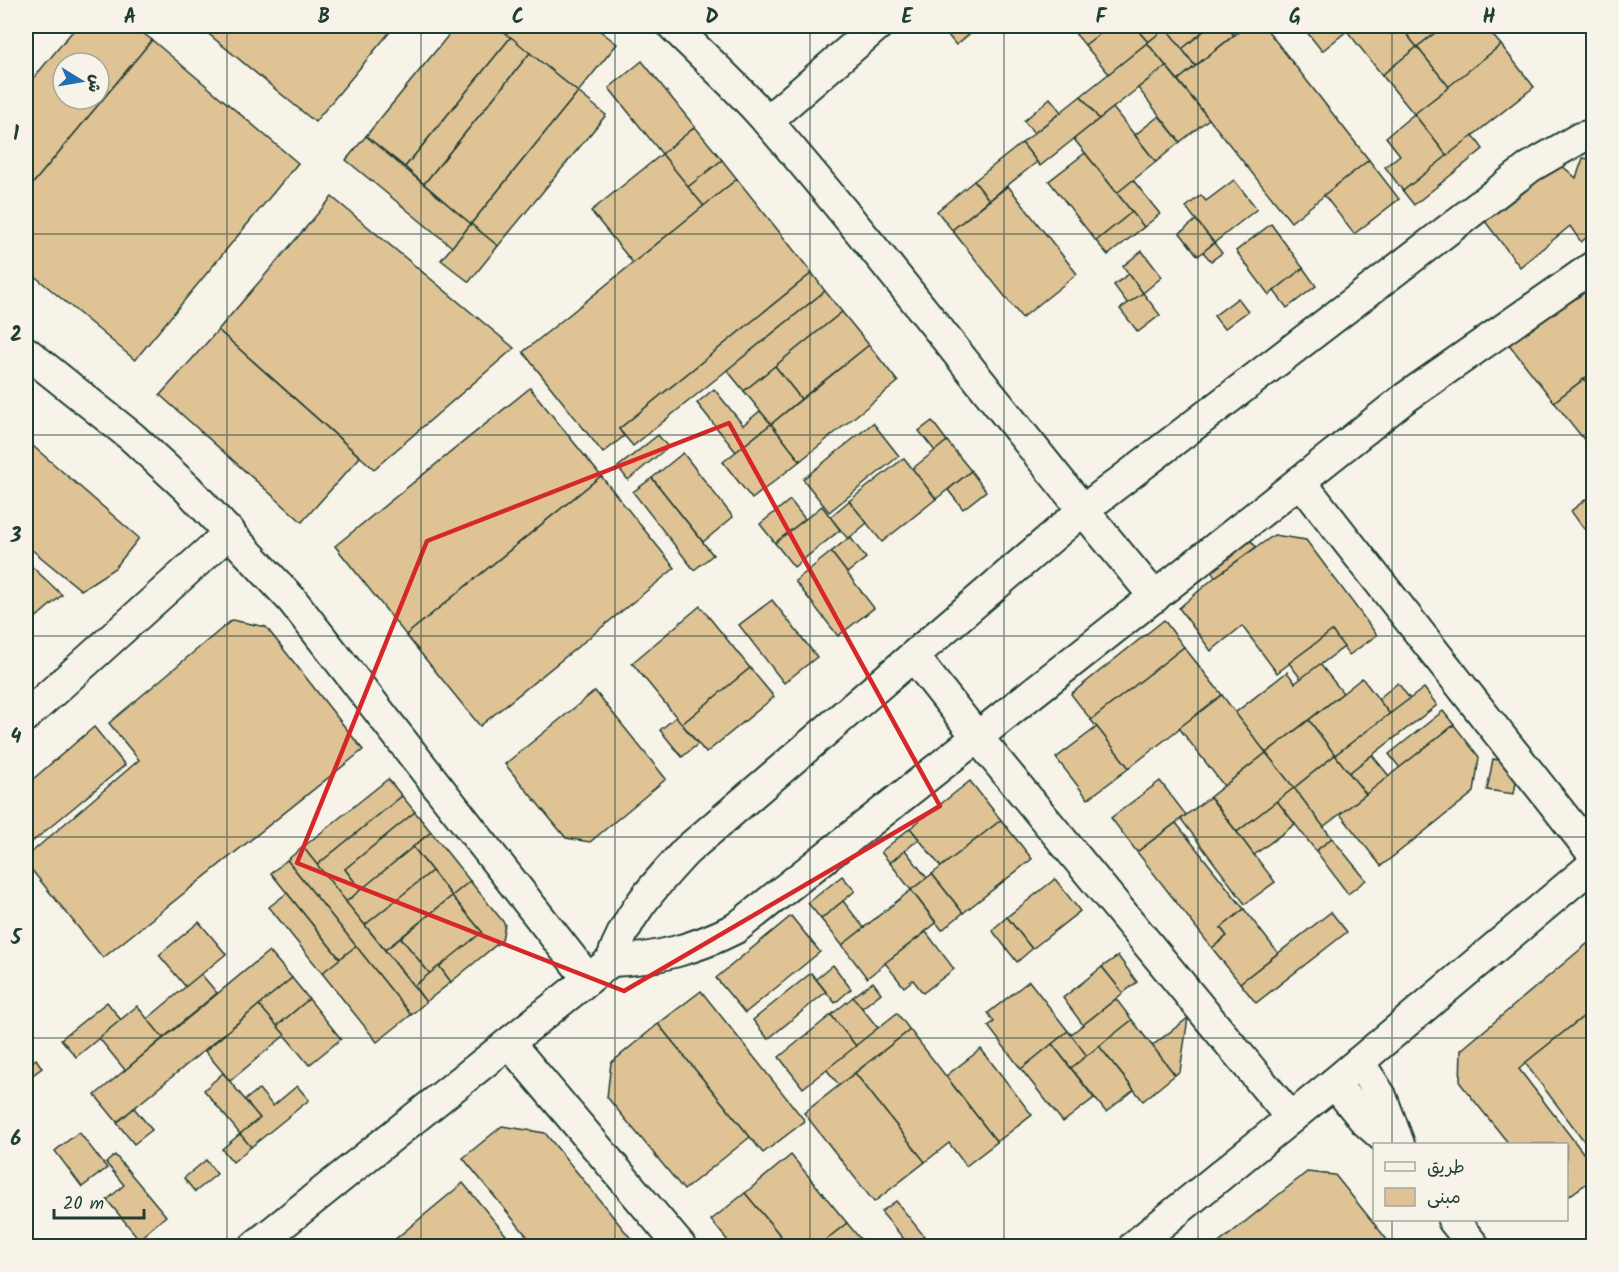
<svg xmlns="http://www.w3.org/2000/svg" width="1619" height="1272" font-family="Kalam,'Playpen Sans Arabic',sans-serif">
<rect width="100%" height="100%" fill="#f7f3e8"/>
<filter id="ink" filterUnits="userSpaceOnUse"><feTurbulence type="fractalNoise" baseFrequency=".0167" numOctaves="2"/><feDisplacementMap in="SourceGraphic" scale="12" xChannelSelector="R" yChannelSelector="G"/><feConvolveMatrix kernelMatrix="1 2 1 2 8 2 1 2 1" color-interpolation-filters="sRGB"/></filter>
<g filter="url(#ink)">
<g fill="#e0c394" stroke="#1f3d34" stroke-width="1.5" fill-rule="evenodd">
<path d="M77,26H133L152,40L26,192V87ZM63,63H99V99H63Z"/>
<polygon points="199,26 392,26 394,27 315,122"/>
<polygon points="456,26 496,26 511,37 405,167 366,136"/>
<polygon points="496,26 594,26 617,44 578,92"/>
<polygon points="946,26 979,26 956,45 942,28"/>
<polygon points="1069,26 1097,26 1102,32 1085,45"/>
<polygon points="1110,26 1134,26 1148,42 1109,74 1085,45"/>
<polygon points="1134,26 1164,26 1166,28 1148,42"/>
<polygon points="1164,26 1210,26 1182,49"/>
<polygon points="1210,26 1226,26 1234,35 1195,66 1182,49"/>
<polygon points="1226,26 1246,26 1234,35"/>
<polygon points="1246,26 1264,26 1369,160 1291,222 1178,80"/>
<polygon points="1302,26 1343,26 1347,31 1322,51"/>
<polygon points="1354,26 1400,26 1417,47 1382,75 1347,31"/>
<polygon points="1400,26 1444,26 1417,47"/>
<polygon points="1444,26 1485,26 1501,45 1449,87 1417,47"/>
<polygon points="1166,28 1195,66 1178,80 1147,43"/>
<polygon points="511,37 530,53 424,184 405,167"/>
<polygon points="152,40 298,163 135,360 26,269 26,192"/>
<polygon points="1147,43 1166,66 1099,119 1081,96"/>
<polygon points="1501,45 1534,87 1447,156 1414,114"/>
<polygon points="1417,47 1449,87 1414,114 1382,75"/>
<polygon points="530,53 578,92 471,224 424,184"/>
<polygon points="642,61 695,127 662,154 609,88"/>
<polygon points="1166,66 1209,119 1180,142 1138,88"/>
<polygon points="578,92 606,115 498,246 471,224"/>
<polygon points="1081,96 1099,119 1040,166 1022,143"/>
<polygon points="1050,98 1061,112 1034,133 1024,121"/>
<polygon points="1113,108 1156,162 1117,193 1074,139"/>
<polygon points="1414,114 1447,156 1403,191 1385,167 1400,155 1386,137"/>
<polygon points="1159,116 1180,142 1156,162 1135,135"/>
<polygon points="695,127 722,160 688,187 662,154"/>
<polygon points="1473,135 1483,149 1414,205 1403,191"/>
<polygon points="366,136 471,224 452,247 346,160"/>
<polygon points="1022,143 1037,162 989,200 974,181"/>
<polygon points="1085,153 1132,212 1096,241 1049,181"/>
<polygon points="662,154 704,206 633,263 591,211"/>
<polygon points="1583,158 1594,160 1594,231 1581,242 1570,226 1520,267 1484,220 1559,163 1576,178"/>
<polygon points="722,160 737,179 704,206 688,187"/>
<polygon points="1369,160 1399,199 1354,234 1324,195"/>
<polygon points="737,179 812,273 619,429 624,436 603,453 523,352"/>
<polygon points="1133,180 1160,214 1144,227 1117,193"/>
<polygon points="1234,180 1257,209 1214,243 1186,207 1201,195 1206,201"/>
<polygon points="974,181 989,200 952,230 937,211"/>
<polygon points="1008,186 1077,274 1022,318 952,230"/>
<polygon points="332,197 514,348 374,469 218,330"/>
<polygon points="1132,212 1144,227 1108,255 1096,241"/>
<polygon points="1196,220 1214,243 1198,256 1180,233"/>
<polygon points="471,224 498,246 469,282 441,260"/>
<polygon points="1271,224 1303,268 1269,295 1236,251"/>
<polygon points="1214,243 1222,253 1211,261 1203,252"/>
<polygon points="1142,251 1162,277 1143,293 1123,266"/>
<polygon points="1303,268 1316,286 1287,308 1274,291"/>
<polygon points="1594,272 1594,371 1554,402 1501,334"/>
<polygon points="812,273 825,291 633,446 619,429"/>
<polygon points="1129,274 1143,293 1128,304 1114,285"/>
<polygon points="825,291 842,312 744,391 727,370"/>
<polygon points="1143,293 1160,315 1138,332 1120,309"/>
<polygon points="1238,298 1248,311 1224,329 1214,316"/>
<polygon points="842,312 869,345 801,399 775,366"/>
<polygon points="218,330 360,457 302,522 160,395"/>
<polygon points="869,345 898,382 800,461 771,424"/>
<polygon points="775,366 801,399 771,424 744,391"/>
<polygon points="1594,371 1594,391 1584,379"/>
<polygon points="1584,379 1594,391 1594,444 1590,447 1554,402"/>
<polygon points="530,388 601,476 406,635 335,546"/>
<polygon points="714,389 743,425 760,411 771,424 736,452 697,403"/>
<polygon points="932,421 947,441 935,451 919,431"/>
<polygon points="873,423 899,456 829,512 803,479"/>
<polygon points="771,424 800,461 752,499 723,462"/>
<polygon points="658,435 668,447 628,480 618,467"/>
<polygon points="26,440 139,538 115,568 81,590 26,545"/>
<polygon points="947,441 971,471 936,499 912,469"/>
<polygon points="683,453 733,517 703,542 652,478"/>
<polygon points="904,458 936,499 882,542 849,501"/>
<polygon points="971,471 986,491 963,509 948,490"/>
<polygon points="601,476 675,568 480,726 406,635"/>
<polygon points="652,478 713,555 694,570 633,492"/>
<polygon points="1594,493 1594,521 1584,529 1571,511"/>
<polygon points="790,500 805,519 775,543 760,524"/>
<polygon points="849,501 867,523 848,539 830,517"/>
<polygon points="822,506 840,530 794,567 775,543"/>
<polygon points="1244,532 1256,547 1215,577 1204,561"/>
<polygon points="1274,535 1306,540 1377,635 1349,655 1332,631 1277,673 1242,626 1211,651 1179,608 1215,577"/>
<polygon points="850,537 866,558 847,573 831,552"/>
<polygon points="831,552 874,608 838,636 795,581"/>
<polygon points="26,561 62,595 26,626"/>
<polygon points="772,600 817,657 784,683 739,625"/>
<polygon points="700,606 750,668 682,724 632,663"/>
<polygon points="232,620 266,627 363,750 103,958 26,863 26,857 139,760 109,723"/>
<polygon points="1164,620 1184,647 1091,720 1071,694"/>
<polygon points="1332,631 1344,647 1301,679 1289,663"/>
<polygon points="1184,647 1222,695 1129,768 1091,720"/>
<polygon points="1320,664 1343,693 1266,753 1235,713 1287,672 1295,683"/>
<polygon points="750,668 774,697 706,753 682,724"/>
<polygon points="1362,678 1390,714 1335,755 1309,720"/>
<polygon points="1398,683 1410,699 1390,714 1378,699"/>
<polygon points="1424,688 1437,705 1349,773 1335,755"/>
<polygon points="595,691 666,779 590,842 566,838 505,764"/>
<polygon points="1222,695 1266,753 1224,786 1179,728"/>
<polygon points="1443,711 1454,725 1400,768 1389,754"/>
<polygon points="676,717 698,744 682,757 660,730"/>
<polygon points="1309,720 1335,755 1294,788 1266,753"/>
<polygon points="1454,725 1479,757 1474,792 1381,866 1340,814"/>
<polygon points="94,727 125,765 26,847 26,785"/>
<polygon points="1097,727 1129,768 1088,799 1056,758"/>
<polygon points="1266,753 1294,788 1237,832 1210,797"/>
<polygon points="1335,755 1366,794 1323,827 1294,788"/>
<polygon points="1372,755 1389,776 1366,794 1349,773"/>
<polygon points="1493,759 1519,764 1514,794 1487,790"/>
<polygon points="388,779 402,796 317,865 303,847"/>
<polygon points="970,781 1001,820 941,867 910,828"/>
<polygon points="1160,781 1186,815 1137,852 1111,818"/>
<polygon points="1294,788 1332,838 1316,851 1277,801"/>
<polygon points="402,796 415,812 345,869 361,890 346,902 317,865"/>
<polygon points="1210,797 1275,882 1245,904 1181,819"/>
<polygon points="1277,801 1295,824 1254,855 1237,832"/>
<polygon points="415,812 431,832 361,890 345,869"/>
<polygon points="1001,820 1032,859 963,913 932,874"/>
<polygon points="1176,823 1244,909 1221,928 1227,936 1212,948 1137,852"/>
<polygon points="910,828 919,839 890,863 881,852"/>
<polygon points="431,832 470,881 452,896 413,847"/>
<polygon points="1332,838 1366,880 1348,894 1316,851"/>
<polygon points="303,847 426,1002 411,1015 287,860"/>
<polygon points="413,847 432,871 365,925 346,902"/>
<polygon points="905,850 927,878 911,890 890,863"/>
<polygon points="287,860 356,946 340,959 271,873"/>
<polygon points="432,871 452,896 385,950 365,925"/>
<polygon points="932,874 963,913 942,930 911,890"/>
<polygon points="842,876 855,891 821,919 808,903"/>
<polygon points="1055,879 1080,911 1032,949 1007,917"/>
<polygon points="470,881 505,924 502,940 451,982 439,966 482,932 452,896"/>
<polygon points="911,890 936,923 867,978 842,945"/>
<polygon points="287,893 340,959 322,973 269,907"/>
<polygon points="452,896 482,932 430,974 401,938"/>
<polygon points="843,901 864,928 842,945 821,919"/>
<polygon points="1244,909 1278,953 1240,983 1212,948 1227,936 1221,928"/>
<polygon points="1331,912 1347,932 1256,1003 1240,983"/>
<polygon points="791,916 820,952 745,1013 716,978"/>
<polygon points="1007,917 1032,949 1017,962 992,930"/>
<polygon points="199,922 226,954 186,987 159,955"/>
<polygon points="926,932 954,969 923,993 913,980 904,987 885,963"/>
<polygon points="401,938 430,974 414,986 385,950"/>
<polygon points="1594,938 1594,1008 1519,1069 1594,1167 1594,1178 1566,1198 1566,1144 1509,1144 1460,1083 1461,1050"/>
<polygon points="356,946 411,1015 377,1042 322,973"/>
<polygon points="269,951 292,978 117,1122 95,1095"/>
<polygon points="1118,956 1137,982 1123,993 1102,967"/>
<polygon points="833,965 851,989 835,1003 816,979"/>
<polygon points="439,966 451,982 426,1002 414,986"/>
<polygon points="1102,967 1123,993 1083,1025 1063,998"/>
<polygon points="811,973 826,992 768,1039 753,1020"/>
<polygon points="201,974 217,993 163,1038 147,1019"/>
<polygon points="292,978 309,999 277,1026 259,1005"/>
<polygon points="1029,981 1068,1031 1021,1069 988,1026 994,1022 988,1013"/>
<polygon points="873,982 881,993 862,1008 853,997"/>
<polygon points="701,991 805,1121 763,1153 658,1024"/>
<polygon points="853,997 878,1028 856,1046 831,1015"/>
<polygon points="309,999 341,1039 309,1065 277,1026"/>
<polygon points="1116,999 1132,1020 1087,1056 1070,1035"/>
<polygon points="107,1002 121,1020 76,1057 61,1039"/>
<polygon points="259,1005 285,1035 230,1081 205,1051"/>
<polygon points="137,1006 163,1038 125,1070 99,1038"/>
<polygon points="1594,1008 1594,1154 1525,1063"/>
<polygon points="897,1013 910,1030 839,1085 826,1069"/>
<polygon points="831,1015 856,1046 803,1088 779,1057"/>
<polygon points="1188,1018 1180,1071 1175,1075 1152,1046"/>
<polygon points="1132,1020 1175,1075 1143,1101 1099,1046"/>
<polygon points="658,1024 750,1137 684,1190 607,1097 611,1063"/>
<polygon points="910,1030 997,1142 966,1166 949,1143 925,1162 855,1073"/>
<polygon points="1068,1031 1087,1056 1071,1068 1052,1044"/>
<polygon points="1052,1044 1094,1098 1063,1122 1021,1069"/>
<polygon points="1099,1046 1134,1090 1106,1112 1071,1068"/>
<polygon points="981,1049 1032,1115 997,1142 946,1076"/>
<polygon points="36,1059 42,1068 26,1080 26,1067"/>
<polygon points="223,1073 260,1118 240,1134 204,1090"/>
<polygon points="855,1073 925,1162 874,1202 804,1113"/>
<polygon points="297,1086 309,1100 251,1147 240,1134 260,1118 245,1100 259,1089 273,1106"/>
<polygon points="134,1108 152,1130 134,1144 117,1123"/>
<polygon points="502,1126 545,1133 637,1246 535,1246 463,1158"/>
<polygon points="79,1132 107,1168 82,1187 55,1151"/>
<polygon points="240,1134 251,1147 233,1162 222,1149"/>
<polygon points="115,1155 166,1216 139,1239 107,1200 124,1185 106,1163"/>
<polygon points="791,1155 847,1223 818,1246 789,1246 745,1193"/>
<polygon points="206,1160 217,1174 195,1192 184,1178"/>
<polygon points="1307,1172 1335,1175 1392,1246 1215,1246"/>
<polygon points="463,1183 515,1246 387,1246"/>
<polygon points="745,1193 789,1246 732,1246 711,1220"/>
<polygon points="896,1201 924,1236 910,1246 881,1212"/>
<polygon points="847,1223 866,1246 818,1246"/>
<polygon points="1594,1234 1594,1246 1579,1246"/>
</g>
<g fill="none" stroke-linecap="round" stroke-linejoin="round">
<g stroke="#1f3d34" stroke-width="34">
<g id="minor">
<path d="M673,26C705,58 739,88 768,122C902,277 1023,441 1155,597"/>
<polyline points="767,121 877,26"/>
<polyline points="26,352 132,437 187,488 292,600 588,979"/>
<polyline points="1300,481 1594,855"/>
<polyline points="914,657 978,738 1291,1118"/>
<polyline points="26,716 230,532"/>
<path d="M611,961C657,959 695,949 736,928L1405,398L1594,266"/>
<polyline points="509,1043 680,1246"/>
<polyline points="1359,1062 1381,1096 1399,1144"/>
<polyline points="1334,1083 1365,1121 1391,1144"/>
<polyline points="1453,1220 1474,1246"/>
<path d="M255,1246L611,961C627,914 653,887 686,851L1082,511L1530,167L1580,138L1594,134"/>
<polyline points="1134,1246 1334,1083 1594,864"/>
</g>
</g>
<use href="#minor" stroke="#f7f3e8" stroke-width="30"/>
</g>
</g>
<path fill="none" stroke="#d62828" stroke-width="4.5" stroke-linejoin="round" d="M729,423L940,806L624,991L297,863L427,541Z"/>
<path fill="none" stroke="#1f3d34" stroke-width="1.5" stroke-opacity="0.55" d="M227,26V1246M421,26V1246M615,26V1246M810,26V1246M1004,26V1246M1198,26V1246M1392,26V1144M26,234H1594M26,435H1594M26,636H1594M26,837H1594M26,1038H1594M1392,1220V1246"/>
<rect width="1619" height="1272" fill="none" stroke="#f7f3e8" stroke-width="66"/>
<rect x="1373" y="1143" width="195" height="78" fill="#f7f3e8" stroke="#a1aaa0" stroke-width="1.5"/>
<rect x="1385" y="1162" width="30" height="9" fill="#f7f3e8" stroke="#a1aaa0" stroke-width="1.5"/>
<text x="1427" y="1173" font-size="18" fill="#1f3d34">طريق</text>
<rect x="1385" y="1188" width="30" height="18" fill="#e0c394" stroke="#a1aaa0" stroke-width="1.5"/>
<text x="1427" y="1203" font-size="18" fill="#1f3d34">مبنى</text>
<g transform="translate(81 81) rotate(101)"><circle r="28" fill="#f7f3e8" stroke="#a1aaa0" stroke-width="1.5"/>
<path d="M0-4.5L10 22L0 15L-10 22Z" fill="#1f6fb2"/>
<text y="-9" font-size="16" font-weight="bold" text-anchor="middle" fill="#1f3d34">ش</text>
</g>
<path d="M54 1209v9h90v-9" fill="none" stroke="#1f3d34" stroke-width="3"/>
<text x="63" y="1209" font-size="18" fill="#1f3d34" stroke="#f7f3e8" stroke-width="4.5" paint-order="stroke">20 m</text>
<rect x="33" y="33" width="1553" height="1206" fill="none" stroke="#1f3d34" stroke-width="2"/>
<g font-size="20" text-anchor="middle" font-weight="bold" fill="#1f3d34">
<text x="130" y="23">A</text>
<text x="324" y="23">B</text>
<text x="518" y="23">C</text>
<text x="712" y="23">D</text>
<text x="907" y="23">E</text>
<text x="1101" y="23">F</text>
<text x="1295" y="23">G</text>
<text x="1489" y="23">H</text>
<text x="16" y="140">1</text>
<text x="16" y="341">2</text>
<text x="16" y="542">3</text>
<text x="16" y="743">4</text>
<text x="16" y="944">5</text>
<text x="16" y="1145">6</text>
</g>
</svg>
